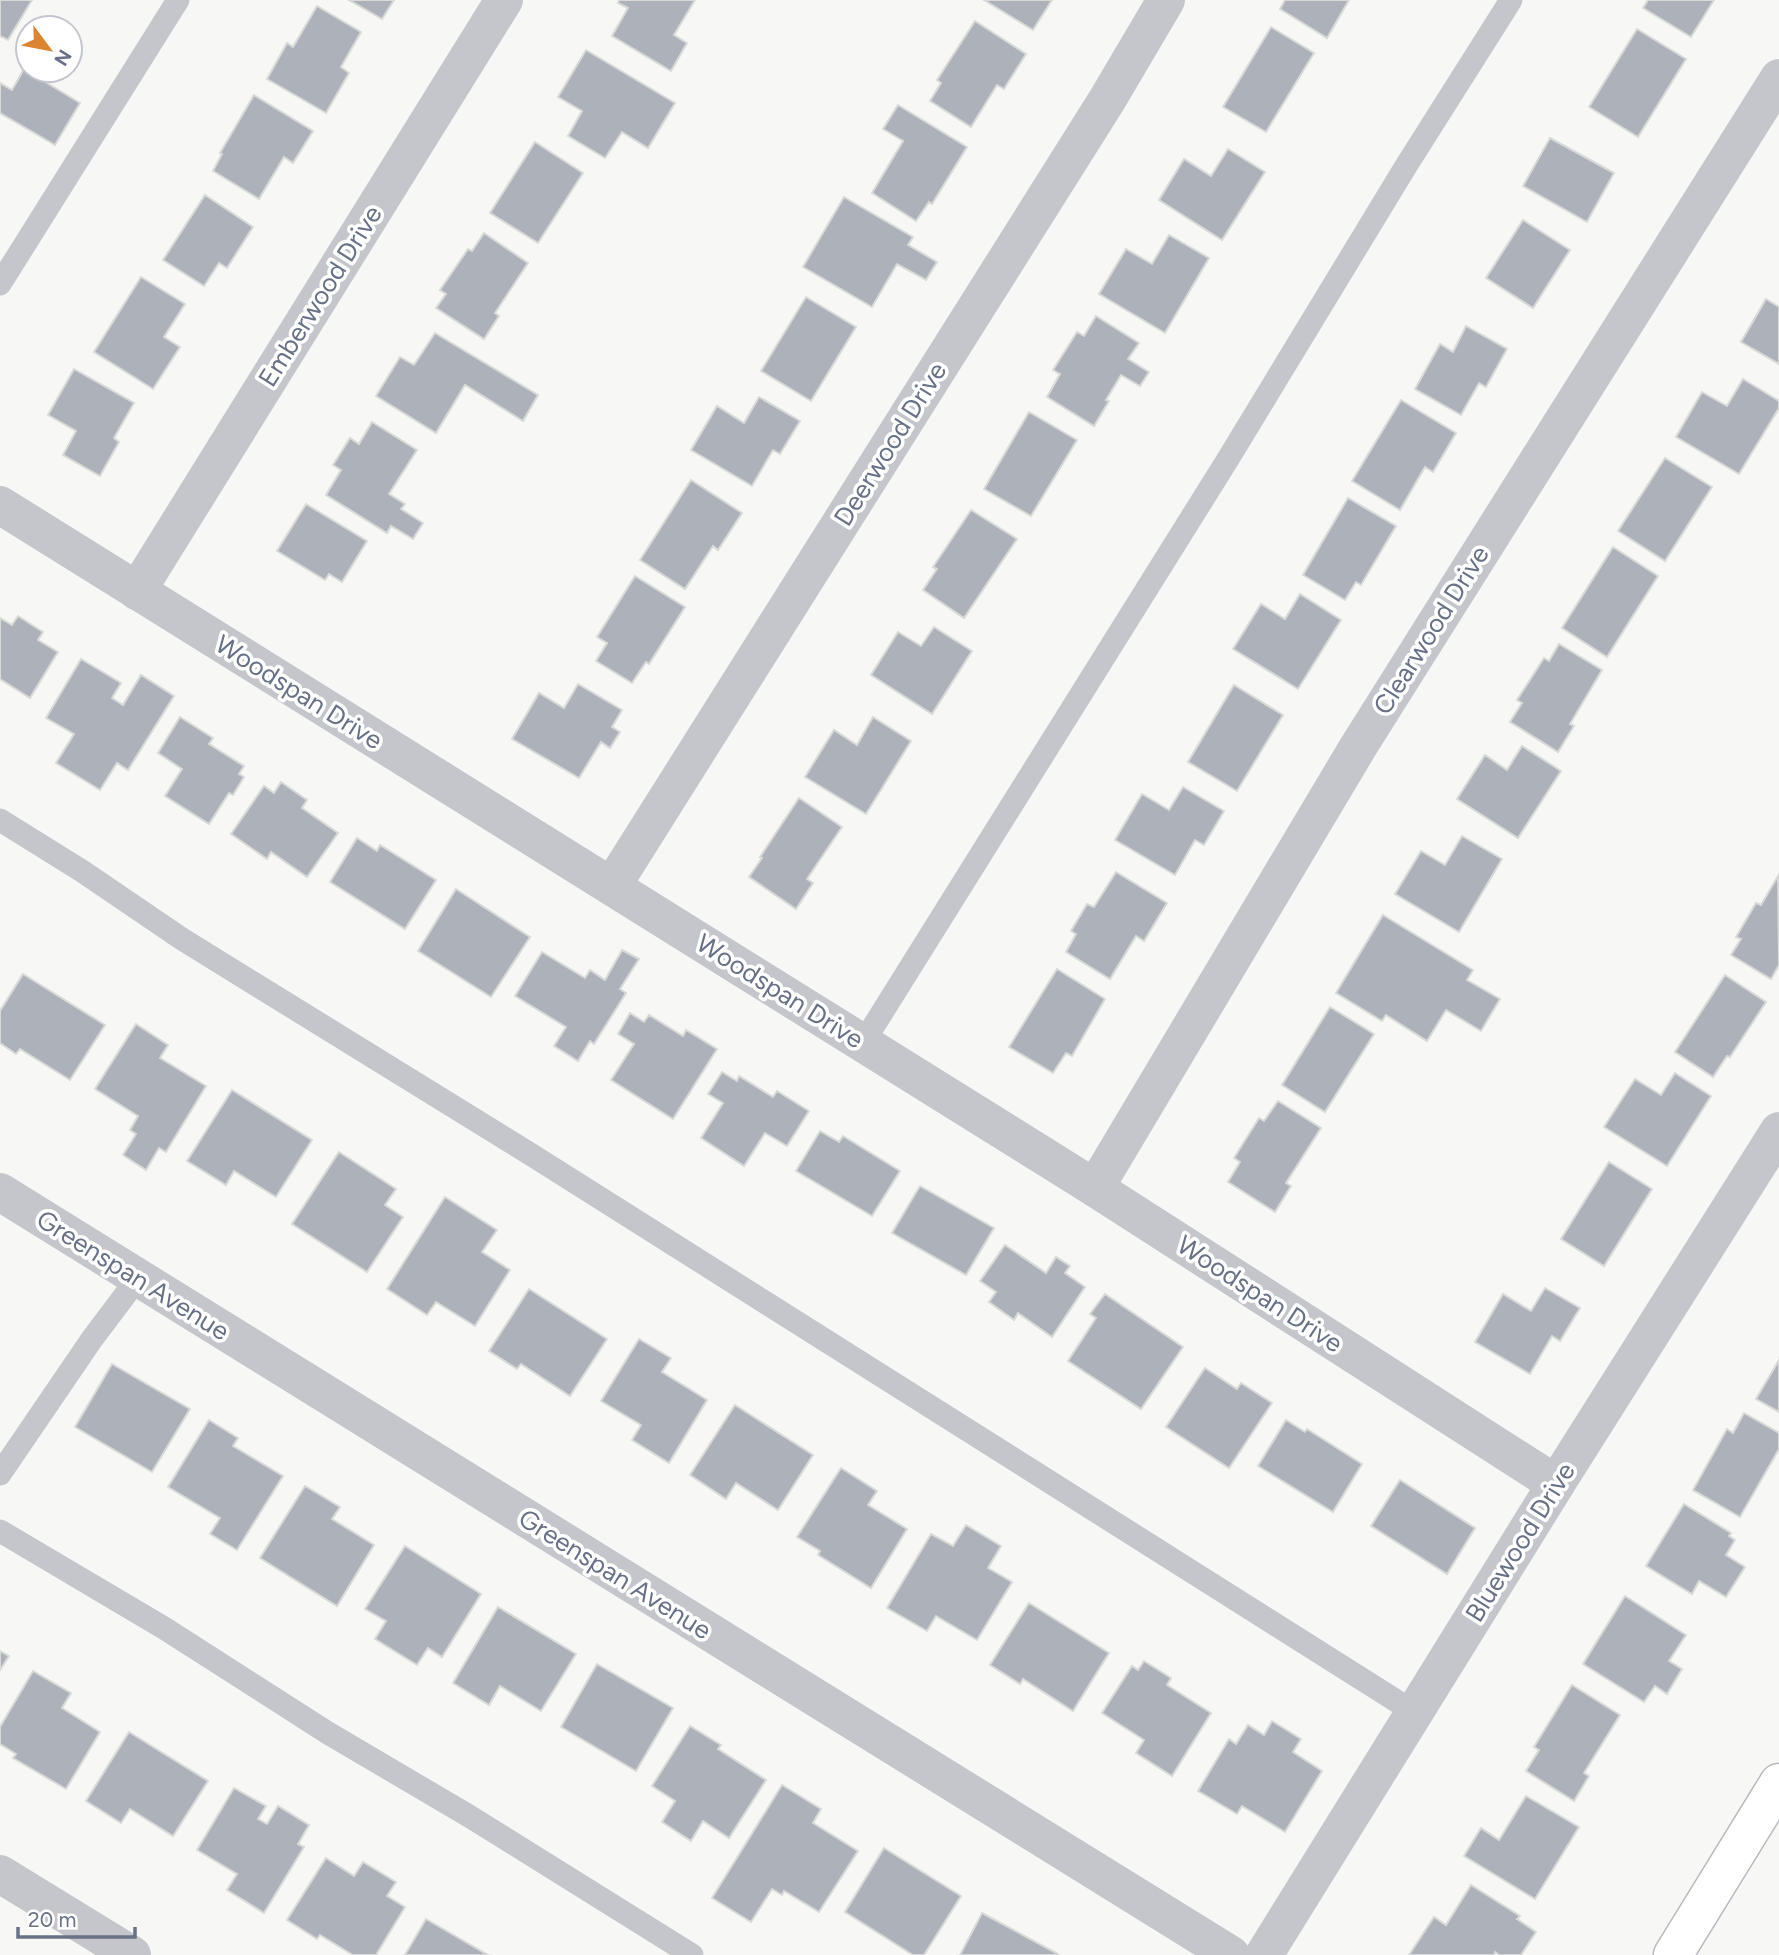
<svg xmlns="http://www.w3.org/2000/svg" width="1779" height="1955" font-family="Figtree,sans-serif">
<rect width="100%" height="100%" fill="#f7f8f5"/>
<g fill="#acb1ba" stroke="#d9dad8" stroke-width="2">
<polygon points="0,0 32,0 8,40 0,36"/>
<polygon points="349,0 394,0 382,19"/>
<polygon points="619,0 695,0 674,35 687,43 671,71 612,36 628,8 618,3"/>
<polygon points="984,0 1052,0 1033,30"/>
<polygon points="1285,0 1349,0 1327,38 1280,9"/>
<polygon points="1648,0 1714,0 1691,37 1643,8"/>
<polygon points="317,6 361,32 341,67 349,73 326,113 267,79 287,43 293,47"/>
<polygon points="975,21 1026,54 1004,89 997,85 971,127 930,101 941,83 937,80"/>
<polygon points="1271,27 1314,53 1266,132 1223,107"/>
<polygon points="1637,29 1686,59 1638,137 1589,107"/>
<polygon points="586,50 675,103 648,148 622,132 605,158 568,136 582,111 558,97"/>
<polygon points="24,69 80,103 55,145 0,113 0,83 12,90"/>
<polygon points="254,95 313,131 293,163 284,157 259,199 213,171 222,154 220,153"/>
<polygon points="898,105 967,147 932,204 929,202 916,221 872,193 903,141 883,129"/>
<polygon points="1550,138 1614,173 1587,222 1523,186"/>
<polygon points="535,142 583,173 538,243 490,213"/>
<polygon points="1228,149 1265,172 1222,240 1159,200 1184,159 1211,176"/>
<polygon points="205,195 253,227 227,268 219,263 204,286 163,260"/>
<polygon points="844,197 913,237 908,245 937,262 926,280 897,264 872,307 803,267"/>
<polygon points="1523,220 1570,250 1533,308 1486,278"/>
<polygon points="484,233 528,263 495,313 499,316 484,339 436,308 446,294 440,290 468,249 472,251"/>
<polygon points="1169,235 1209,258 1165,333 1099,294 1126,249 1152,264"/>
<polygon points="141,277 185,304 164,337 180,347 153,389 94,352"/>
<polygon points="806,297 856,327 811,401 761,371"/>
<polygon points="1766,299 1779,307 1779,364 1741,342"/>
<polygon points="1096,316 1139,343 1128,359 1149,372 1140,386 1121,375 1106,400 1109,401 1094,426 1047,397 1060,374 1053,370 1077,332 1084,336"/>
<polygon points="1466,326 1507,349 1486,387 1479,383 1461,415 1415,389 1440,344 1453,352"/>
<polygon points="435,333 538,395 523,421 465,385 436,433 376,396 400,357 414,365"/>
<polygon points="74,369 134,403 114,438 119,442 100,476 63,455 76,431 48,415"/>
<polygon points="1743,379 1779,401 1779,408 1739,474 1676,437 1702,392 1727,406"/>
<polygon points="759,397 800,421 780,454 773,450 752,486 691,450 717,406 744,423"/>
<polygon points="1401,400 1456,433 1433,472 1425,467 1400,510 1352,481"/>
<polygon points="1029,412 1077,440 1031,516 984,489"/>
<polygon points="372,422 417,450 389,494 405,504 401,509 423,523 413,539 391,526 387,533 326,495 341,470 333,465 350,438 359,444"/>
<polygon points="1665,458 1712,487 1665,561 1618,531"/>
<polygon points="691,480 742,513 718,550 713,546 685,589 640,560"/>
<polygon points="1348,498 1396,526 1361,585 1356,582 1345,600 1303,575"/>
<polygon points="306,504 367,541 342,582 329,574 325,580 277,551"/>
<polygon points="971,510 1017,539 964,618 923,590 937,569 933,567"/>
<polygon points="1613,547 1658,576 1607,657 1562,628"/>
<polygon points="635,576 685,607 649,664 646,662 632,683 596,661 607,643 597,637"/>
<polygon points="1300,594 1341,620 1298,689 1233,649 1261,604 1285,619"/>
<polygon points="18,616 43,632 38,640 58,652 30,698 0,679 0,618 12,625"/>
<polygon points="934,627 972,651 932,714 871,675 898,632 921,646"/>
<polygon points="1559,644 1602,670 1570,724 1574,726 1558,752 1510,722 1522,703 1517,700 1544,658 1549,661"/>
<polygon points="81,659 121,683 112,698 123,705 141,675 174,696 128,770 117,763 100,790 56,763 74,734 46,718"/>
<polygon points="578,684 622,710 612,727 620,732 610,748 601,742 579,778 512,739 539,693 564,708"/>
<polygon points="1234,685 1283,715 1237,791 1188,762"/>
<polygon points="180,717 213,738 209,744 244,766 239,774 244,777 233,795 229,793 209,824 165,796 182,769 158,753"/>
<polygon points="873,717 911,741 866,814 805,777 834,730 857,745"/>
<polygon points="1522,746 1561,771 1518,838 1457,799 1485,755 1507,770"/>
<polygon points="281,782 307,800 302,808 338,833 307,877 271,852 267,859 231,834 264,786 274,793"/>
<polygon points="1183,787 1224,811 1204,845 1195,840 1175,875 1115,840 1142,794 1169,810"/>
<polygon points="799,798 842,827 807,879 813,883 796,909 749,877 762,858 760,857"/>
<polygon points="1462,836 1502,859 1459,932 1395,894 1421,851 1445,865"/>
<polygon points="357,838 377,851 380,845 436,880 405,929 330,882"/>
<polygon points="1116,872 1167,903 1144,941 1136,936 1110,979 1066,952 1076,934 1071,931 1087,904 1094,907"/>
<polygon points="1778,876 1779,965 1771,979 1731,955 1741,939 1736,937 1756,903 1761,905"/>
<polygon points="456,889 530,937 491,997 418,951"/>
<polygon points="1383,915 1473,970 1467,980 1500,999 1481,1031 1446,1010 1427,1041 1386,1015 1382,1021 1336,993"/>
<polygon points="622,950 639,959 620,989 626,993 594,1044 590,1041 578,1061 554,1046 566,1027 515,996 542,952 585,978 590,970 605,980"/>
<polygon points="1057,969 1105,999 1072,1056 1066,1053 1053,1073 1009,1047"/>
<polygon points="23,974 105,1025 70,1080 20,1049 16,1054 0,1043 0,1011"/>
<polygon points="1725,975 1766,1002 1730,1057 1727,1056 1713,1077 1675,1052"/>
<polygon points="1330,1007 1374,1034 1325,1112 1282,1085"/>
<polygon points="630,1013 644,1022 649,1015 683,1036 686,1030 717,1049 673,1119 611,1080 634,1044 618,1034"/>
<polygon points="136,1024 168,1045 160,1058 206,1086 166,1152 159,1148 146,1170 123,1155 136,1134 130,1130 138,1116 95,1089"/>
<polygon points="722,1072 737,1081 739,1076 773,1097 777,1091 809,1111 787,1146 765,1133 744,1166 701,1138 723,1103 708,1094"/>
<polygon points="1675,1073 1711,1096 1667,1166 1604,1127 1635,1079 1661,1095"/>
<polygon points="232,1090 312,1140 276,1197 234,1171 226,1185 187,1161"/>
<polygon points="1278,1101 1321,1128 1286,1183 1291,1186 1275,1212 1228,1182 1240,1162 1234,1158 1259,1118 1264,1121"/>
<polygon points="820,1131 839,1142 843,1136 900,1171 872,1216 796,1171"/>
<polygon points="339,1152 396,1189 385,1205 403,1217 367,1272 292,1224"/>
<polygon points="1609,1162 1652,1189 1604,1266 1561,1239"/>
<polygon points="920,1186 994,1228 966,1275 892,1233"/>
<polygon points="445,1197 497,1230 482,1252 510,1270 475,1326 436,1302 427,1315 387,1289"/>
<polygon points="1005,1245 1046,1273 1056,1257 1070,1266 1065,1273 1085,1287 1052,1337 1018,1313 1014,1320 989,1302 996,1292 980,1281"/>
<polygon points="1545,1288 1580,1308 1560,1341 1552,1336 1530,1374 1475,1342 1503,1294 1531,1311"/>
<polygon points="529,1289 607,1339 570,1396 521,1364 517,1369 489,1351"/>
<polygon points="1105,1294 1183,1347 1141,1409 1068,1361 1096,1318 1090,1314"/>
<polygon points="639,1339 671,1358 662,1372 707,1400 669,1463 632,1440 641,1425 601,1401"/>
<polygon points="1779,1360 1779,1412 1756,1399"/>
<polygon points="112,1364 190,1409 152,1472 75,1427"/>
<polygon points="1205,1368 1237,1389 1241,1383 1272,1403 1229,1468 1166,1427"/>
<polygon points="735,1405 813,1455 778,1510 736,1483 726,1499 690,1475"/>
<polygon points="1744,1413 1779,1433 1779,1449 1740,1517 1693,1490 1727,1429 1733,1433"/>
<polygon points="209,1420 238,1438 233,1446 283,1476 237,1550 210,1534 220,1518 168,1487"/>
<polygon points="1286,1420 1305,1432 1307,1429 1362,1464 1333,1512 1258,1466"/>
<polygon points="841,1468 877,1491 868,1505 907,1529 871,1588 818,1555 820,1551 797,1537"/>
<polygon points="1400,1480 1475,1528 1447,1574 1371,1526"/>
<polygon points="305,1486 340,1507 332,1519 374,1545 337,1606 260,1558"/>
<polygon points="1684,1504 1731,1533 1729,1536 1735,1540 1726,1555 1745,1567 1726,1597 1699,1581 1692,1594 1646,1566"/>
<polygon points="966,1525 1001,1546 988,1568 1012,1582 977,1640 936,1616 927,1631 887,1608 931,1534 953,1546"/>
<polygon points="405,1546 481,1594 442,1657 428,1648 417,1665 375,1639 386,1621 365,1609"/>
<polygon points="1625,1596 1686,1635 1669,1661 1682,1669 1667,1694 1655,1686 1644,1702 1583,1664"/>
<polygon points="1029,1603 1109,1653 1073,1711 1023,1679 1020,1684 990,1665"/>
<polygon points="498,1607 576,1654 541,1711 500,1686 489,1705 453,1683"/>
<polygon points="0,1651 9,1656 0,1670"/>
<polygon points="1144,1661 1171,1678 1167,1685 1211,1713 1172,1776 1136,1753 1144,1740 1102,1713 1132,1666 1138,1670"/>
<polygon points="597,1664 673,1708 636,1771 561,1727"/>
<polygon points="33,1671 71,1693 62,1708 100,1732 66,1789 13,1758 16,1754 0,1744 0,1727"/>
<polygon points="1572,1685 1620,1715 1584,1773 1589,1776 1574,1801 1526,1771 1539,1750 1534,1747"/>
<polygon points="1272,1721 1301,1739 1293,1752 1322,1771 1285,1832 1242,1806 1237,1814 1198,1791 1229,1739 1236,1744 1248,1725 1264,1735"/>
<polygon points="690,1726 721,1745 718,1749 766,1780 729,1838 703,1821 691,1841 662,1822 675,1801 652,1786"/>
<polygon points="129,1732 208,1781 173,1836 130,1809 121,1823 86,1801"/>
<polygon points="782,1785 821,1809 813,1823 858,1851 819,1912 784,1891 782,1895 772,1889 751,1922 712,1898"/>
<polygon points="234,1788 266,1806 258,1819 267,1824 278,1806 309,1825 298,1844 304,1847 264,1913 227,1890 237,1874 197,1850"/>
<polygon points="1526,1796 1579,1827 1535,1899 1464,1856 1481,1828 1499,1840"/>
<polygon points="884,1848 961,1896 924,1955 913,1955 845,1912"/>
<polygon points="326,1858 354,1876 363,1862 396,1882 387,1896 405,1907 376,1955 353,1955 320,1935 317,1939 287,1920"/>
<polygon points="1471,1885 1520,1916 1517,1919 1536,1932 1521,1955 1499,1955 1495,1952 1494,1955 1409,1955 1434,1917 1446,1925"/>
<polygon points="982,1913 1058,1954 1057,1955 960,1955"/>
<polygon points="426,1919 488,1955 405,1955"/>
</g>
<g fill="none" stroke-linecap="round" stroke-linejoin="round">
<g stroke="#b6b9bf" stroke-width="41">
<polyline id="secondary" points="1673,1955 1779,1783"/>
</g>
<g stroke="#c4c6cb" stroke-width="23">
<polyline points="0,284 178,0"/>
<polyline points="0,820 82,871 182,939 535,1157 1414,1712"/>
<polyline points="863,1043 1228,459 1406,166 1511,0"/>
<polyline points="0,1474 92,1339 138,1278"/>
<polyline points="0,1531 164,1628 328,1733 469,1816 692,1955"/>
</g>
<g stroke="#c4c6cb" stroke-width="38">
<polyline points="0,505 1095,1188 1556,1484"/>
<polyline points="137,591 504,0"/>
<polyline points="612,886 1107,100 1166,0"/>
<polyline points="1095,1188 1358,747 1779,78"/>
<polyline points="0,1874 132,1955"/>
<polyline points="1264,1955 1556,1484 1779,1131"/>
</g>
<polyline stroke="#c4c6cb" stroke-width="38" points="0,1192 1231,1955"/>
<use href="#secondary" stroke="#fff" stroke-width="38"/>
</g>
<g text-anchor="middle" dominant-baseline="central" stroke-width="7" stroke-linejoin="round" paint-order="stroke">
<g font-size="26" fill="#687185" stroke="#fff">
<text transform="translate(320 296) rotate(-58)">Emberwood Drive</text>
<text transform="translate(890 444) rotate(-58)">Deerwood Drive</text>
<text transform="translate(1431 630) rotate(-58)">Clearwood Drive</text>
<text transform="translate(299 692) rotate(32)">Woodspan Drive</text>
<text transform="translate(780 991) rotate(32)">Woodspan Drive</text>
<text transform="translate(133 1275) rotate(32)">Greenspan Avenue</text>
<text transform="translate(1260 1294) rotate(33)">Woodspan Drive</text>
<text transform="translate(1520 1542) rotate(-58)">Bluewood Drive</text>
<text transform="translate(615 1574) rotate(32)">Greenspan Avenue</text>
</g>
</g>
<g transform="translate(49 49) rotate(122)"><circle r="33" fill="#ffffff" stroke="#c3c6ce" stroke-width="2"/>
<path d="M0-5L12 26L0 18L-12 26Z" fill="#dc8531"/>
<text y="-10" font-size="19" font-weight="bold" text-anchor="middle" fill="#687185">N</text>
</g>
<path d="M18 1927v10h117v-10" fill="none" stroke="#687185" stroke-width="3.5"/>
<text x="28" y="1927" font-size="21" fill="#687185" stroke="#ffffff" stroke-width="5" paint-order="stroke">20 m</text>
</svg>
